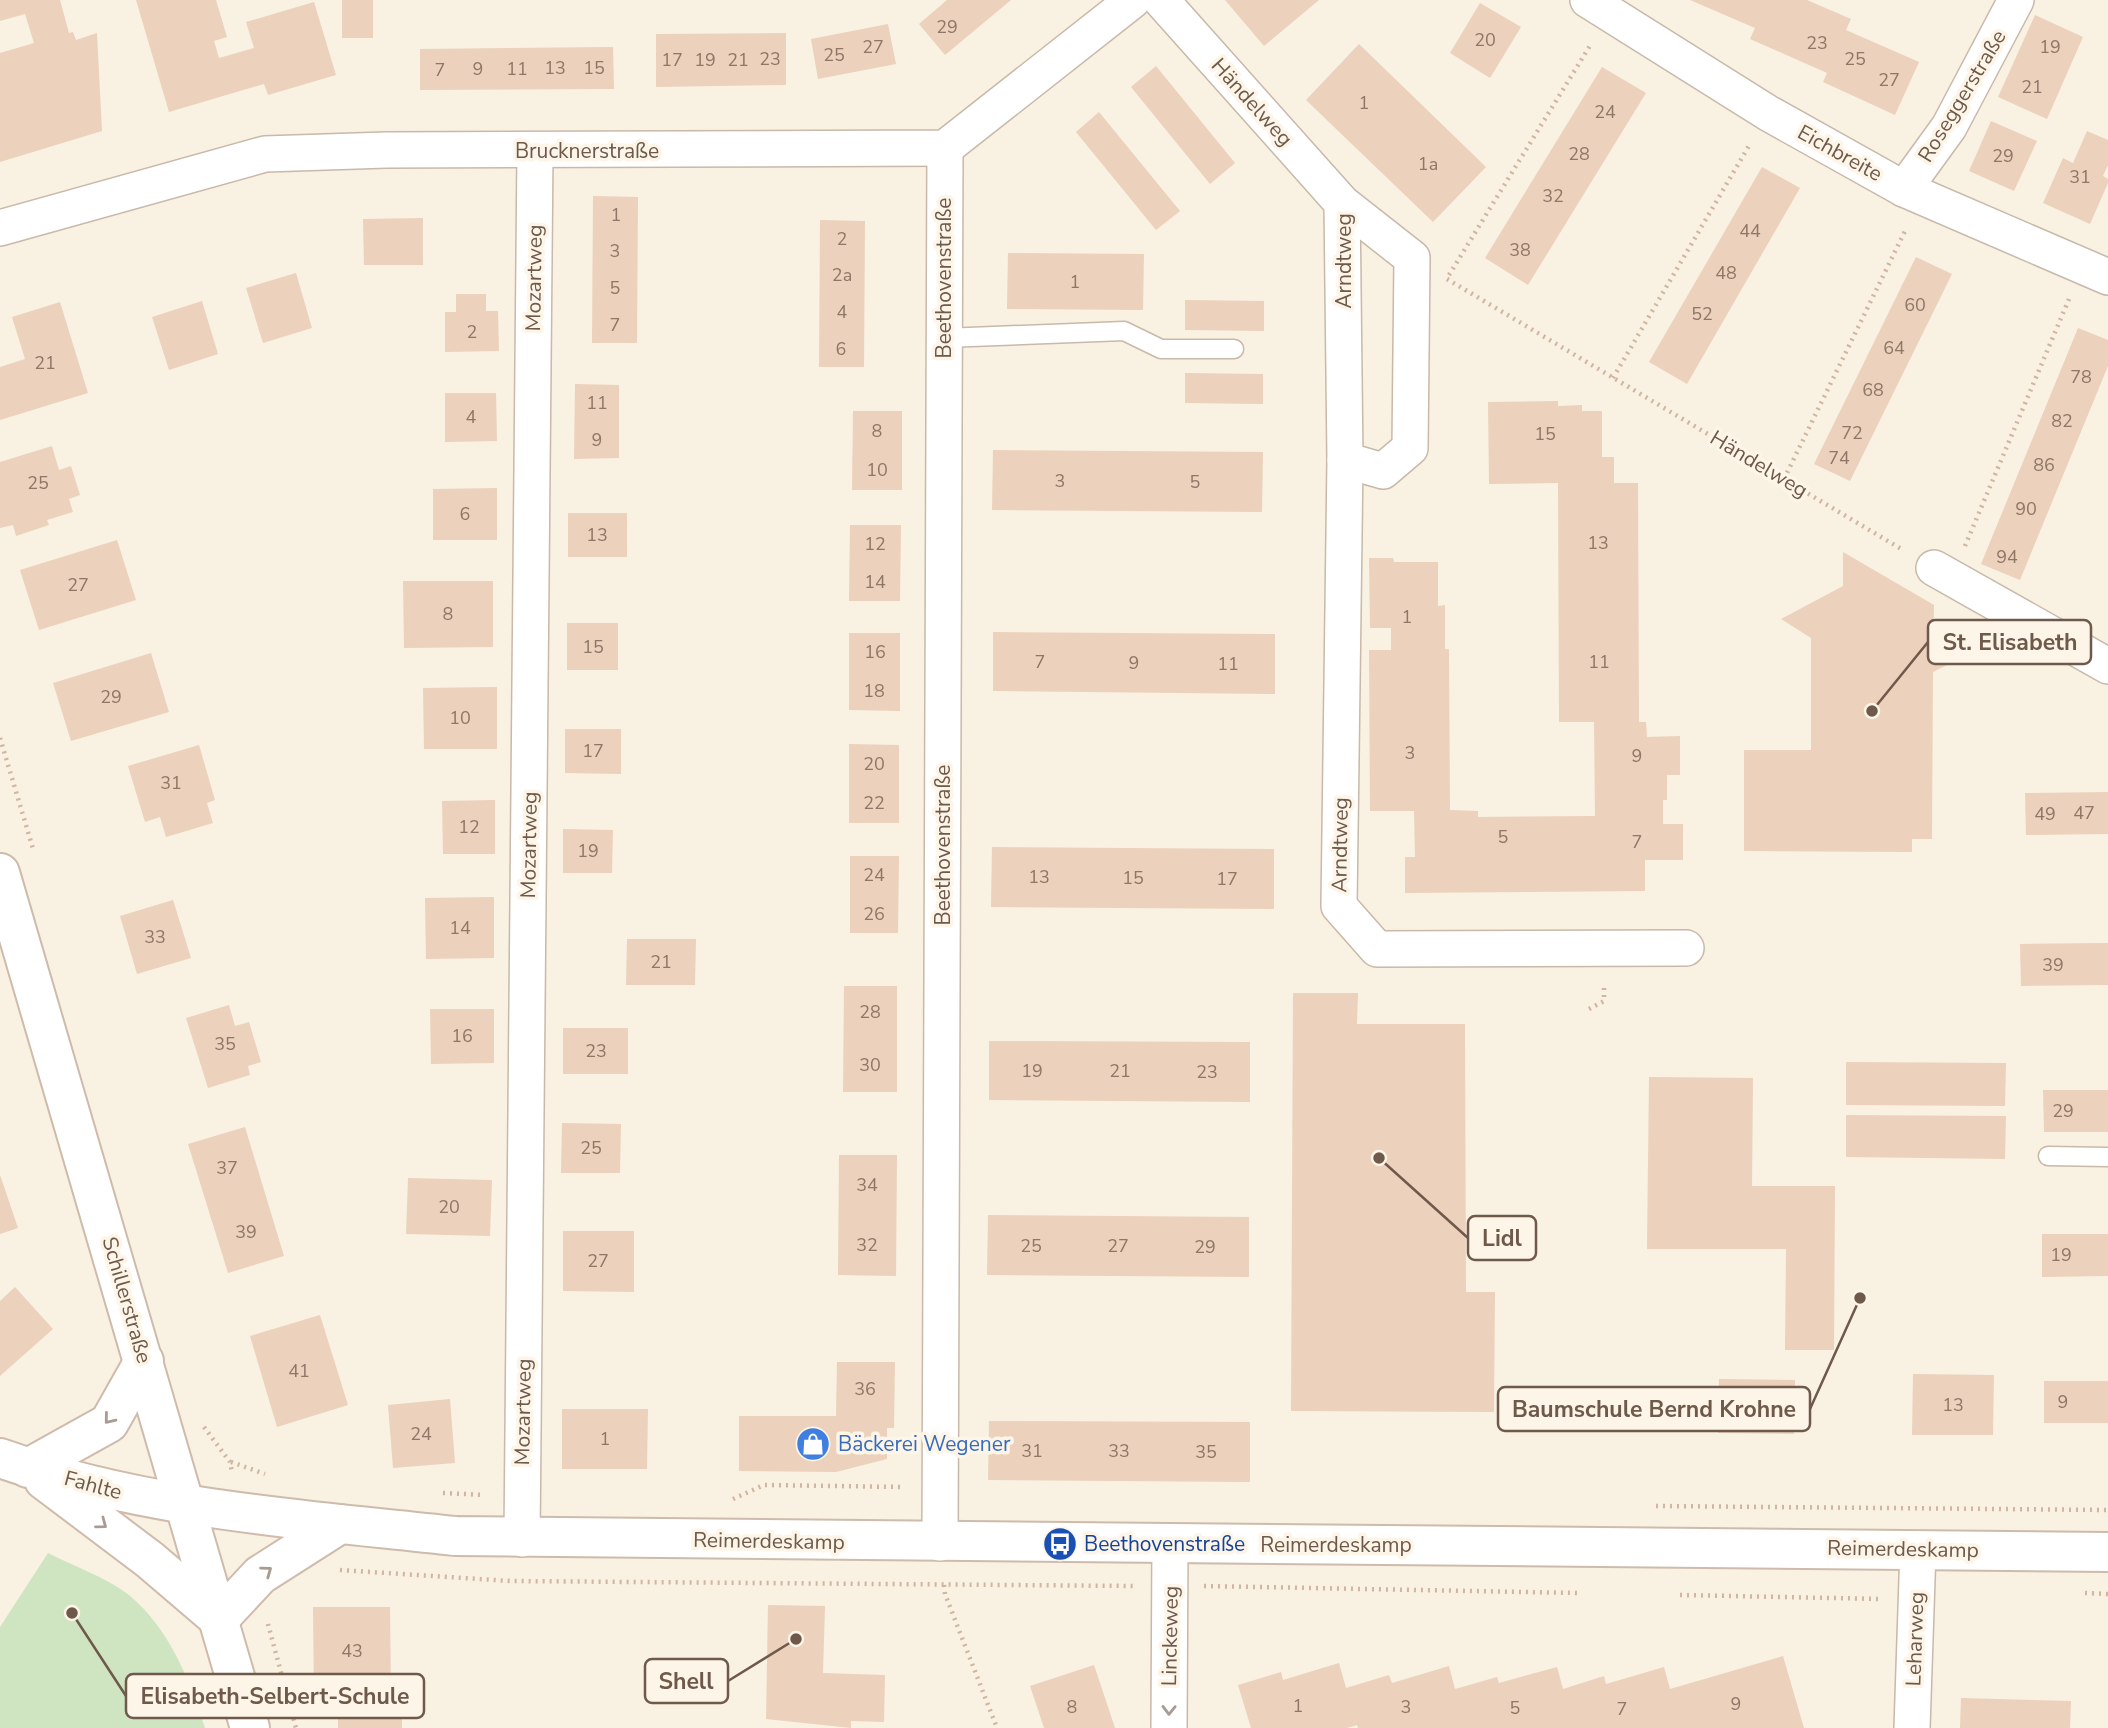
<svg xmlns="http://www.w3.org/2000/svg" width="2108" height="1728" font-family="'Nunito Sans',sans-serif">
<rect width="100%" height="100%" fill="#f9f1e2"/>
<path fill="#cfe5c2" d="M48,1553C73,1566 106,1577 129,1595C169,1628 190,1680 205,1728H0V1627Z"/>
<g fill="#ecd1bc">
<polygon points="0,0 60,0 69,33 73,32 76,40 97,33 102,131 0,162 0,53 34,43 25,14 0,21"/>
<polygon points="136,0 216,0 227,37 214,41 219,58 254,48 246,22 314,2 336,75 268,95 264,84 169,112"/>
<rect x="342" y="0" width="31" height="38"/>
<polygon points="947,0 1011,0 945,55 919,24"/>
<polygon points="1225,0 1319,0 1264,46"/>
<polygon points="1690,0 1807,0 1851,19 1846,30 1919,62 1895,115 1823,82 1827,73 1750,39 1755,28"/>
<polygon points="1480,3 1521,27 1490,78 1450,53"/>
<polygon points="2035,15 2083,37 2047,119 1998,97"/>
<polygon points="888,24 896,64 818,79 811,39"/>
<polygon points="786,33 786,85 656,87 656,34"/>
<polygon points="1359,44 1486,167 1433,222 1306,100"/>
<polygon points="613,47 614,89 420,90 420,49"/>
<polygon points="1156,66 1235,163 1210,184 1131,87"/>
<polygon points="1602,67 1646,93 1528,285 1485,258"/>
<polygon points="1099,112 1180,211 1156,230 1076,132"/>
<polygon points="1991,121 2037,141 2014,191 1969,171"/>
<polygon points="2087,131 2108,140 2108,165 2103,176 2108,179 2108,183 2090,224 2043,203 2063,158 2073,163"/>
<polygon points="1762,167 1800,188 1687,384 1649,362"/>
<polygon points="593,196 638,197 637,343 592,343"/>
<polygon points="423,218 423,265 364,265 363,219"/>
<polygon points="820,220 865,221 864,367 819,367"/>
<polygon points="1008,253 1144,254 1143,310 1007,309"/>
<polygon points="1916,257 1952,274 1850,481 1814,464"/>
<polygon points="296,273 312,328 263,343 246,288"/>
<polygon points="456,294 486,294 486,311 498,311 499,351 445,352 445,312 456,312"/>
<polygon points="1185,300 1264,301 1264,331 1185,330"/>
<polygon points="202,301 218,354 169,370 152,317"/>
<polygon points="60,302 88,393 0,420 0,367 25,359 12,317"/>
<polygon points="2078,328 2108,340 2108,366 2020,580 1981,564"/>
<polygon points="1185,373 1263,374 1263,404 1185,403"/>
<polygon points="575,384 619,385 619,458 574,459"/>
<polygon points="445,393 496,393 497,441 445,442"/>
<polygon points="1558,401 1558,406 1582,405 1582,411 1602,411 1602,457 1614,457 1614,483 1638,483 1639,722 1646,722 1647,737 1680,736 1680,775 1667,775 1667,800 1663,800 1663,824 1683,824 1683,860 1645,860 1645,891 1405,893 1405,857 1415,857 1414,811 1370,811 1369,650 1391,650 1391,628 1370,628 1369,558 1393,558 1394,562 1438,562 1438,606 1445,605 1445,649 1449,649 1450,810 1478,811 1478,817 1595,816 1594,722 1559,722 1558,483 1489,484 1488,402"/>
<polygon points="853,411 902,411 902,490 852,490"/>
<polygon points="52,446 59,470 71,466 80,495 69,499 73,512 47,520 49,525 16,536 13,525 0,528 0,462"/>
<polygon points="993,450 1263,452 1262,512 992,510"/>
<polygon points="497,488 497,540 433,540 433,489"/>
<rect x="568" y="513" width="59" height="44"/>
<polygon points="850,525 901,525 900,601 849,601"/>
<polygon points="117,540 136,600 39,630 20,570"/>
<polygon points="1843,552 1934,605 1933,652 1951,663 1933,672 1932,839 1912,839 1912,852 1744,851 1744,750 1811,750 1811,638 1781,619 1843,586"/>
<polygon points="403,581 493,581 493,647 404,648"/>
<rect x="567" y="623" width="51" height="47"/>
<polygon points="993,632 1275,634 1275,694 993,691"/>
<polygon points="849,633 900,633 900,711 849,710"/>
<polygon points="151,653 169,712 71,741 53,683"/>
<polygon points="497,687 497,749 424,749 423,688"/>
<polygon points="565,729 621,729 621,774 565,773"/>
<polygon points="849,744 899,745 899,823 849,823"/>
<polygon points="199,745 215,800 207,803 213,823 166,837 160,817 145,822 128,766"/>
<polygon points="2108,792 2108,834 2026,835 2025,793"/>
<polygon points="495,800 495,854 443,854 442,801"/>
<polygon points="563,829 613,830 612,873 563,873"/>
<polygon points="992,847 1274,849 1274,909 991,907"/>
<polygon points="850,856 899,856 898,933 850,933"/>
<polygon points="494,897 494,958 426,959 425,898"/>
<polygon points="173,900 191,958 137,974 120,916"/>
<polygon points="627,939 696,939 695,985 626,985"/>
<polygon points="2108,943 2108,985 2021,986 2020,944"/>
<polygon points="844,986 897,986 897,1092 843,1092"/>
<polygon points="1293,993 1358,993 1357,1024 1465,1024 1466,1292 1495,1292 1494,1412 1291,1411"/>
<polygon points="229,1005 235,1026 249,1022 261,1062 248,1066 250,1075 208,1088 186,1018"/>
<polygon points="430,1009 494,1009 494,1063 431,1064"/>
<rect x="563" y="1028" width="65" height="46"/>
<polygon points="989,1041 1250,1042 1250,1102 989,1100"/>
<polygon points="1846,1062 2006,1063 2005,1106 1846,1105"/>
<polygon points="1649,1077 1753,1078 1752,1186 1835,1186 1834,1350 1785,1350 1786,1249 1647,1249"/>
<polygon points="2043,1090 2108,1090 2108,1132 2044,1132"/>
<polygon points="1846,1115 2006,1116 2005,1159 1846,1157"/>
<polygon points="562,1123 621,1124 620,1173 561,1173"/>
<polygon points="245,1127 284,1256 228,1273 188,1144"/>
<polygon points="839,1155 897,1155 896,1276 838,1275"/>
<polygon points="0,1175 18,1228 0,1234"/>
<polygon points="408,1178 492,1180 490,1236 406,1234"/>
<polygon points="988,1215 1249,1217 1249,1277 987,1275"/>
<polygon points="563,1231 634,1231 634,1292 563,1291"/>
<polygon points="2042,1234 2108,1234 2108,1276 2042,1277"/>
<polygon points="15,1287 53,1329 0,1376 0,1301"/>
<polygon points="320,1315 348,1405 277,1427 250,1336"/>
<polygon points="837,1362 895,1362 894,1428 887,1428 887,1459 836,1472 739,1471 739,1416 836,1416"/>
<polygon points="1913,1374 1994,1375 1993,1435 1912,1435"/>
<polygon points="1719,1379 1795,1380 1794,1434 1718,1433"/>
<rect x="2044" y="1381" width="64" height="42"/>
<polygon points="450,1399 455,1463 393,1468 388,1405"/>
<polygon points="562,1409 648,1409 647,1469 562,1469"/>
<polygon points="989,1421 1250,1422 1250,1482 988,1480"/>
<polygon points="768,1605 825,1606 823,1673 885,1675 884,1722 851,1721 851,1728 766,1719"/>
<polygon points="313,1607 390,1607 391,1696 402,1696 402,1728 338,1728 338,1697 314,1697"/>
<polygon points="1783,1656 1804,1728 1358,1728 1357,1725 1347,1728 1251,1728 1238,1685 1281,1672 1283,1680 1339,1663 1346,1688 1389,1675 1392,1683 1449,1666 1455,1689 1497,1677 1499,1683 1557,1667 1563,1689 1604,1676 1606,1684 1664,1667 1670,1689"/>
<polygon points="1094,1665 1115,1728 1044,1728 1030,1686"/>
<polygon points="1961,1698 2071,1701 2070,1728 1960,1728"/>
</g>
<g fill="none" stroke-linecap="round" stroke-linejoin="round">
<g stroke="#c8b9aa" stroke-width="21">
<g id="service">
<polyline points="944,338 1124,331 1161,349 1234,349"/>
<polyline points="2048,1156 2108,1157"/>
</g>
</g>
<g stroke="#c8b9aa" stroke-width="38">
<g id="minor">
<polyline points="1161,0 1342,203 1412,258 1410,448 1383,471 1345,460"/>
<polyline points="1588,0 1768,113 1904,189 2108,277"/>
<polyline points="1904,189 1949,127 2016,0"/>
<polyline points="1342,203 1345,460 1339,906 1377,949 1686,948"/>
<polyline points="0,228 265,154 386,150 945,148 1133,0"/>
<polyline points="1934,568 2108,666"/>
<polyline points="522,1539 535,151"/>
<polyline points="940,1543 945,148"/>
<polyline points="1169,1728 1170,1544"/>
<polyline points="1912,1728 1918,1549"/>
</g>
</g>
<g stroke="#cebbab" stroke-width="42">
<g id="secondary">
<polyline points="0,873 250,1728"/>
<path d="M0,1458C147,1510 302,1519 455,1536L2108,1552"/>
<polyline points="28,1468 109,1423 144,1361"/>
<polyline points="44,1480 150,1560 219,1619"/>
<polyline points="219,1619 260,1575 340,1524"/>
</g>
</g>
<g stroke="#d0b5a0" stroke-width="4.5" stroke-dasharray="2 5" stroke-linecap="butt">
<polyline points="1449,275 1591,44"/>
<polyline points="1447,279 1903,550"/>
<polyline points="1613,378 1750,144"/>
<polyline points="1784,479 1906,229"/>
<polyline points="1965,546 2069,299"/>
<polyline points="0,738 34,852"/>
<polyline points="1589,1009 1604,1001 1604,984"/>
<polyline points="204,1427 230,1462 232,1472"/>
<polyline points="231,1462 265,1474"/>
<polyline points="443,1493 484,1495"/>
<polyline points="733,1499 764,1485 903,1487"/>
<polyline points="1656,1506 2108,1510"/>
<polyline points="340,1570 510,1581 1135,1586"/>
<polyline points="944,1585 945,1594 997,1728"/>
<polyline points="1204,1586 1578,1593"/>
<polyline points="2085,1593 2108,1594"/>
<polyline points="1680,1595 1882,1599"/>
<polyline points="268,1624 296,1728"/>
</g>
<use href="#service" stroke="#fff" stroke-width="18"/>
<use href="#minor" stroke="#fff" stroke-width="35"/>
<use href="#secondary" stroke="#fff" stroke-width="38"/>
</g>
<defs><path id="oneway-chevron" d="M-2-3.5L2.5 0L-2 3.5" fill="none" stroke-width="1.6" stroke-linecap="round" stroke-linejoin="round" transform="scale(1.75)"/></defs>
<g stroke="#a89b93">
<use href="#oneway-chevron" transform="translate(109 1419) rotate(129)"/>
<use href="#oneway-chevron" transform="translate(102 1524) rotate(37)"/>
<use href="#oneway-chevron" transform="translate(267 1571) rotate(-36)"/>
<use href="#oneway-chevron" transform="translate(1169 1710) rotate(91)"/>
</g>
<defs>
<g id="shop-disc" transform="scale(1.75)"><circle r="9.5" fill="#3f7fe0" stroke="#fdf5e7"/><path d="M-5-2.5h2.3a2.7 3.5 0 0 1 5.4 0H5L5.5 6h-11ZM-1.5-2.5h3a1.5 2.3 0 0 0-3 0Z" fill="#fff"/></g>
<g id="bus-disc" transform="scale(1.75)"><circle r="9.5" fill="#1a4fb4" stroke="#fdf5e7"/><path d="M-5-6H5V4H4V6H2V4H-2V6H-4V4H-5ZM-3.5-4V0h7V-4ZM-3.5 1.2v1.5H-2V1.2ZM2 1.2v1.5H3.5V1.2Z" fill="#fff"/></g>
</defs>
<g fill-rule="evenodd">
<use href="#shop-disc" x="813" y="1444"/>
<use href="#bus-disc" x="1060" y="1544"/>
</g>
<g text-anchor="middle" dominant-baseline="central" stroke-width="7" stroke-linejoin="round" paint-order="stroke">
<g font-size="18" fill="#8e7767">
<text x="947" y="27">29</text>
<text x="1485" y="40">20</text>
<text x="1817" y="43">23</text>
<text x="873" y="47">27</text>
<text x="2050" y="47">19</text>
<text x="834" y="55">25</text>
<text x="770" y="59">23</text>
<text x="1855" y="59">25</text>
<text x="672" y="60">17</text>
<text x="705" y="60">19</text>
<text x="738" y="60">21</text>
<text x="555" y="68">13</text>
<text x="594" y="68">15</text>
<text x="478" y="69">9</text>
<text x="517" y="69">11</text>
<text x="440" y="70">7</text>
<text x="1889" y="80">27</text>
<text x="2032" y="87">21</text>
<text x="1364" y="103">1</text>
<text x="1605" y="112">24</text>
<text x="1579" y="154">28</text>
<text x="2003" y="156">29</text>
<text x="1428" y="164">1a</text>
<text x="2080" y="177">31</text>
<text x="1553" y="196">32</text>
<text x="616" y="215">1</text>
<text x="1750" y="231">44</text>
<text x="842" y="239">2</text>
<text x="1520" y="250">38</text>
<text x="615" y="251">3</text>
<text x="1726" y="273">48</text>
<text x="842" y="275">2a</text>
<text x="1075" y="282">1</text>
<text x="615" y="288">5</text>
<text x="1915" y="305">60</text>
<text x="842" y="312">4</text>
<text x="1702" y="314">52</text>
<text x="615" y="325">7</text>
<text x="472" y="332">2</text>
<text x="1894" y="348">64</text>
<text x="841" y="349">6</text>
<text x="45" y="363">21</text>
<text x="2081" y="377">78</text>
<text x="1873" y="390">68</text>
<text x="597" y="403">11</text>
<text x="471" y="417">4</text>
<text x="2062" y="421">82</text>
<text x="877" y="431">8</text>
<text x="1852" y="433">72</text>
<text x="1545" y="434">15</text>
<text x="597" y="440">9</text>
<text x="1839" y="458">74</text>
<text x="2044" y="465">86</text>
<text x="877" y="470">10</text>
<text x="1060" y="481">3</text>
<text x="1195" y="482">5</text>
<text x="38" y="483">25</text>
<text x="2026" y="509">90</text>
<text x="465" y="514">6</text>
<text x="597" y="535">13</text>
<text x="1598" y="543">13</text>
<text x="875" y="544">12</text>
<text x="2007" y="557">94</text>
<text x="875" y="582">14</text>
<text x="78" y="585">27</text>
<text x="448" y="614">8</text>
<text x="1407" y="617">1</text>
<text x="593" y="647">15</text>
<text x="875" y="652">16</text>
<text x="1040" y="662">7</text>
<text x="1599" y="662">11</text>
<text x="1134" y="663">9</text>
<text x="1228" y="664">11</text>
<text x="874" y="691">18</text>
<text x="111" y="697">29</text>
<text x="460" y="718">10</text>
<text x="593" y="751">17</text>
<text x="1410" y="753">3</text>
<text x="1637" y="756">9</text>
<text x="874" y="764">20</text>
<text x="171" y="783">31</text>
<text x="874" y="803">22</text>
<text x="2084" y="813">47</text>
<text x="2045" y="814">49</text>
<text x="469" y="827">12</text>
<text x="1503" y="837">5</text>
<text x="1637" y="842">7</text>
<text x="588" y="851">19</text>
<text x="874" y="875">24</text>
<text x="1039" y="877">13</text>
<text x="1133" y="878">15</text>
<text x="1227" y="879">17</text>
<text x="874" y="914">26</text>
<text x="460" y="928">14</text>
<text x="155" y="937">33</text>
<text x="661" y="962">21</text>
<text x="2053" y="965">39</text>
<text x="870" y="1012">28</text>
<text x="462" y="1036">16</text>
<text x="225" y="1044">35</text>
<text x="596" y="1051">23</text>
<text x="870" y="1065">30</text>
<text x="1032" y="1071">19</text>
<text x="1120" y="1071">21</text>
<text x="1207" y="1072">23</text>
<text x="2063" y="1111">29</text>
<text x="591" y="1148">25</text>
<text x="227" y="1168">37</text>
<text x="867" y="1185">34</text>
<text x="449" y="1207">20</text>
<text x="246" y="1232">39</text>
<text x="867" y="1245">32</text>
<text x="1031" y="1246">25</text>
<text x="1118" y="1246">27</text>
<text x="1205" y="1247">29</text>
<text x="2061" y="1255">19</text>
<text x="598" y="1261">27</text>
<text x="299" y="1371">41</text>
<text x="865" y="1389">36</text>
<text x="2063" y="1402">9</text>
<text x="1953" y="1405">13</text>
<text x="421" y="1434">24</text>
<text x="605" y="1439">1</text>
<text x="1032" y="1451">31</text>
<text x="1119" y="1451">33</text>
<text x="1206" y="1452">35</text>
<text x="352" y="1651">43</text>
<text x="1736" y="1704">9</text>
<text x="1298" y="1706">1</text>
<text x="1072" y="1707">8</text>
<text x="1406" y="1707">3</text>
<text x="1515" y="1708">5</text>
<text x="1622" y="1709">7</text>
</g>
<g font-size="21" fill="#6e594b" stroke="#fdf5e7">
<text transform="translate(1962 96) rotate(-59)">Roseggerstraße</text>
<text transform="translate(1252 102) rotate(48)">Händelweg</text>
<text x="587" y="151">Brucknerstraße</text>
<text transform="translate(1840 153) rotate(29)">Eichbreite</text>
<text transform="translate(1344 261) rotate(-90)">Arndtweg</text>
<text transform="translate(534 278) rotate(-89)">Mozartweg</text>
<text transform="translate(944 278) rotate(-90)">Beethovenstraße</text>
<text transform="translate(1759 464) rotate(31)">Händelweg</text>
<text transform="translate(529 845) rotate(-89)">Mozartweg</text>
<text transform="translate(943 845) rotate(-90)">Beethovenstraße</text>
<text transform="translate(1340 845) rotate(-89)">Arndtweg</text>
<text transform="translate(127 1300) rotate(74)">Schillerstraße</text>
<text transform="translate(523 1412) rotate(-89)">Mozartweg</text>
<text transform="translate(93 1485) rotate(15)">Fahlte</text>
<text transform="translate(769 1541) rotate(1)">Reimerdeskamp</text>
<text x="1336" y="1545">Reimerdeskamp</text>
<text transform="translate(1903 1549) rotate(1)">Reimerdeskamp</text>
<text transform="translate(1170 1636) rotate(-89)">Linckeweg</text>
<text transform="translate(1915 1639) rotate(-88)">Leharweg</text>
</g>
<g font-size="21" fill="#366cbe" stroke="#fdf5e7" text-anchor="start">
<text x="838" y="1444">Bäckerei Wegener</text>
</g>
<g font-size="21" fill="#164399" stroke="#fdf5e7" text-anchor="start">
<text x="1084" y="1544">Beethovenstraße</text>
</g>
</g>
<path fill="none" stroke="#6e594b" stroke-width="2.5" d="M1872 711L1928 642M1379 1158L1468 1238M1860 1298L1810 1409M796 1639L728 1681M72 1613L126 1696"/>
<g fill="#6e594b" stroke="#fdf5e7" stroke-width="2.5">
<circle cx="1872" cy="711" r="7"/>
<circle cx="1379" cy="1158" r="7"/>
<circle cx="1860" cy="1298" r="7"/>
<circle cx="796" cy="1639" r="7"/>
<circle cx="72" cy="1613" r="7"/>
</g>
<g fill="#fdf5e7" stroke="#6e594b" stroke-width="2.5">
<rect x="1928" y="620" width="163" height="44" rx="7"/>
<rect x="1468" y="1216" width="68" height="44" rx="7"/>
<rect x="1498" y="1387" width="312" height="44" rx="7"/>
<rect x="645" y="1659" width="83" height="44" rx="7"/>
<rect x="126" y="1674" width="298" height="44" rx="7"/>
</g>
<g font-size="23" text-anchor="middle" font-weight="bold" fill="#6e594b">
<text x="2010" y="650">St. Elisabeth</text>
<text x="1502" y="1246">Lidl</text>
<text x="1654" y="1417">Baumschule Bernd Krohne</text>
<text x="686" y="1689">Shell</text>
<text x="275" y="1704">Elisabeth-Selbert-Schule</text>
</g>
</svg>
